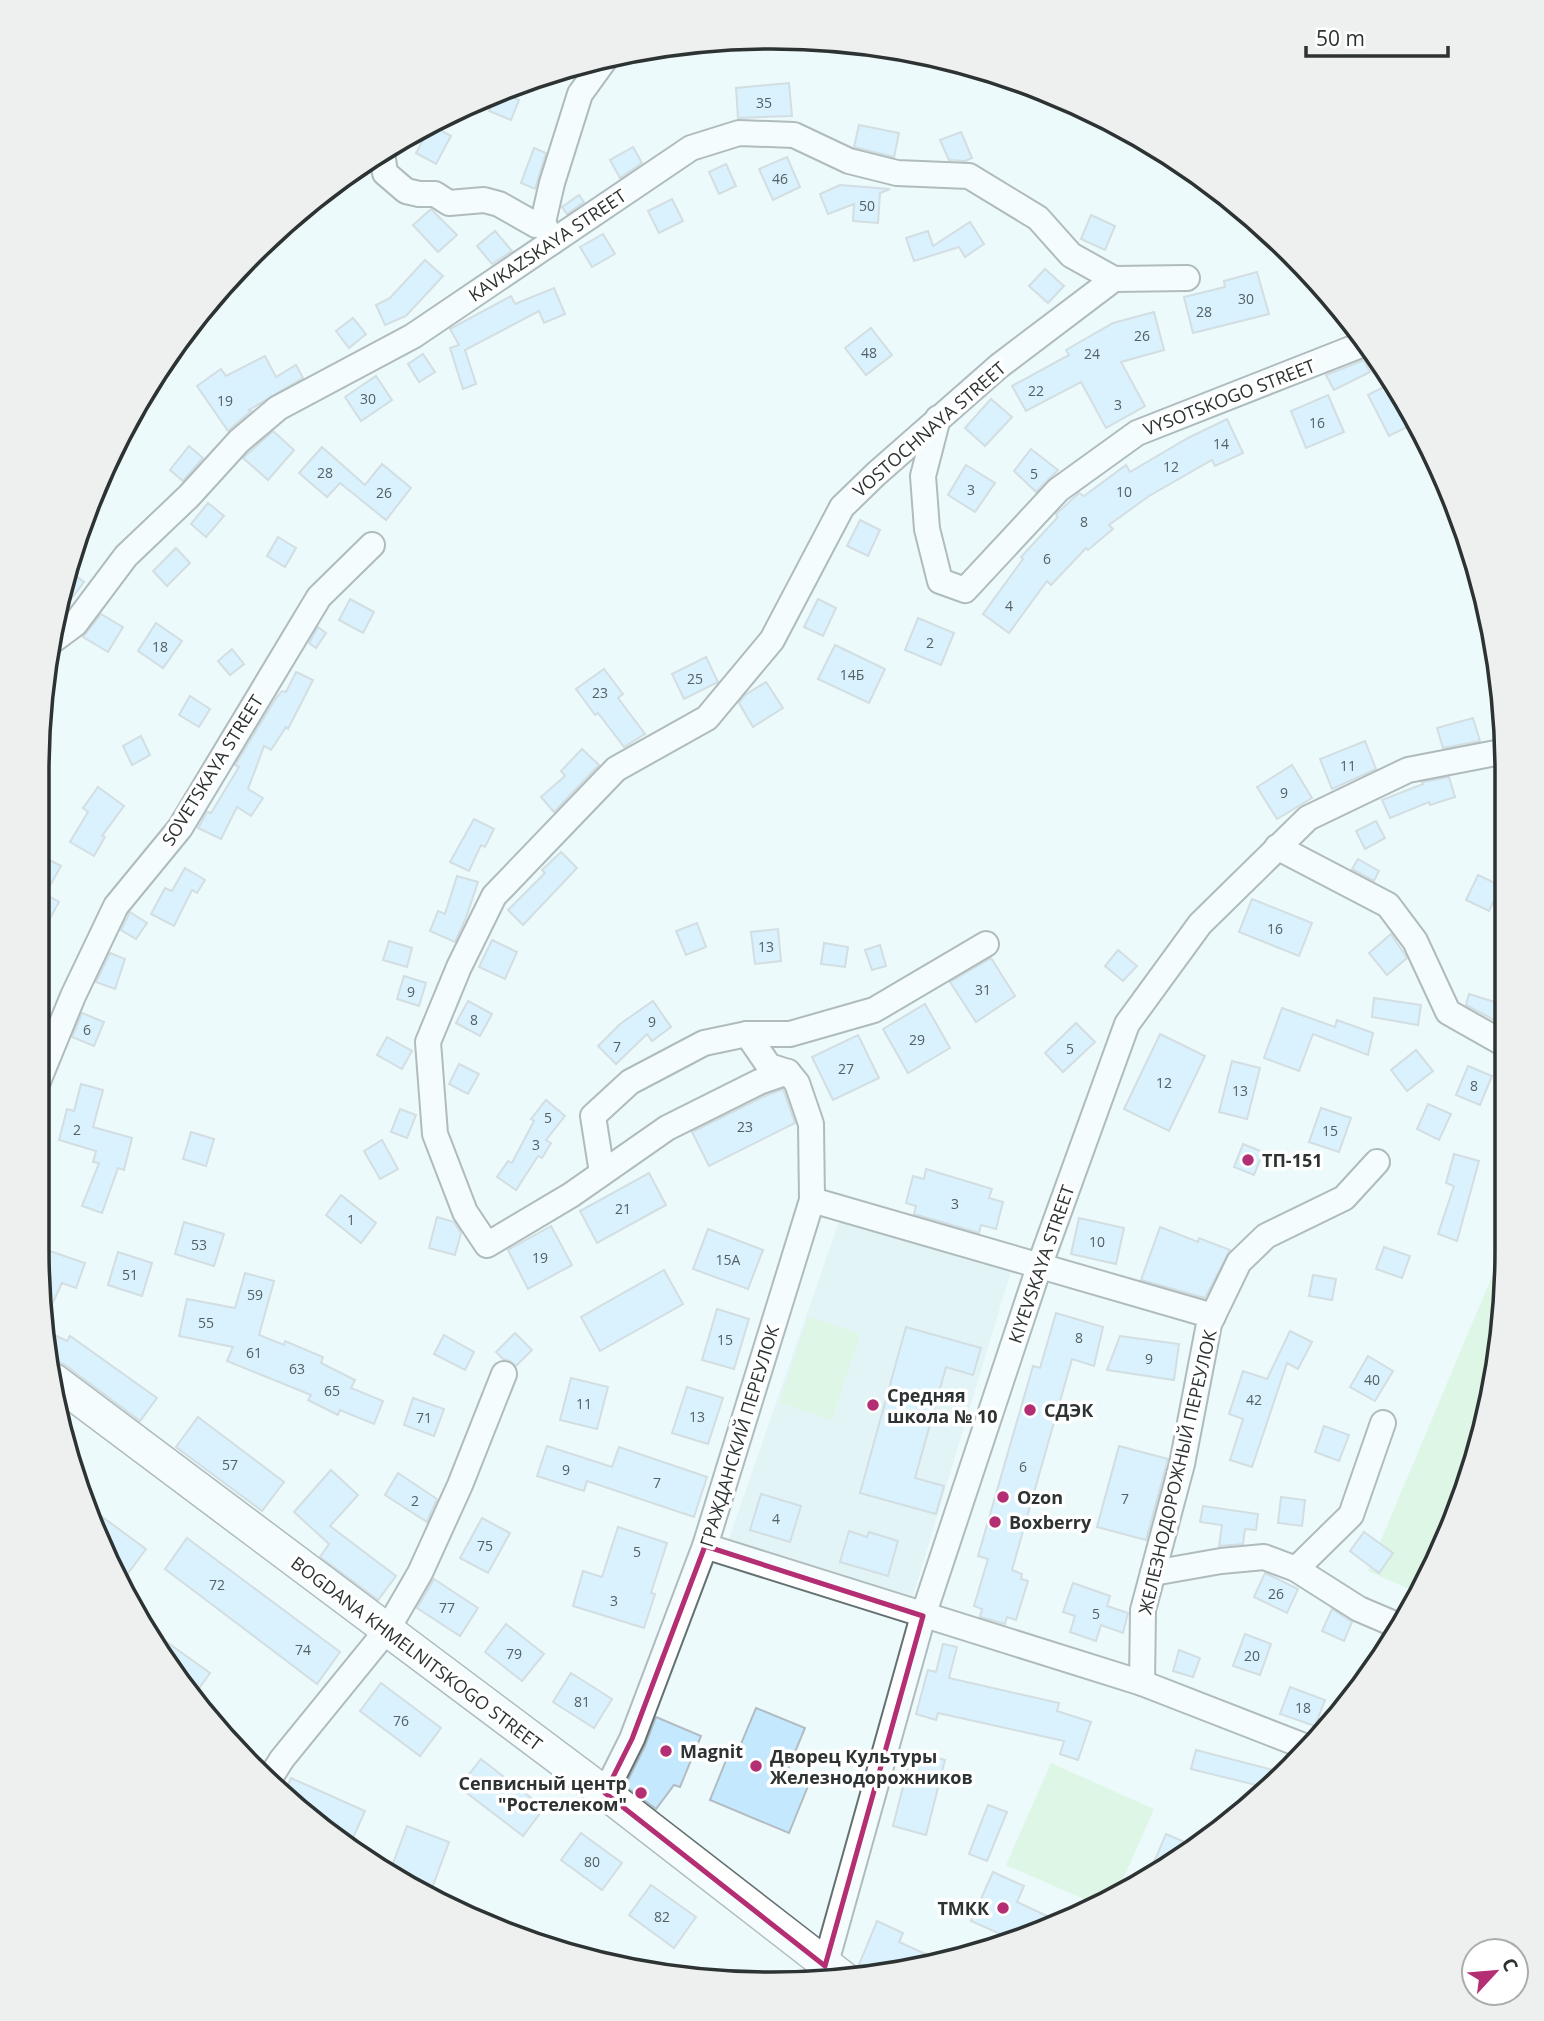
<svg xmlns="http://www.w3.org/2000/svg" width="1544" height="2021" font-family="'Open Sans',sans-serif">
<rect width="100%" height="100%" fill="#edfafb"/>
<polygon fill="#d8edef" points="841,1216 1012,1268 913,1596 728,1541"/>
<g fill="#cdf2ca">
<polygon points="1501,1255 1501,1345 1468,1486 1416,1592 1368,1571"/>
<polygon points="808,1317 860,1334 832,1420 780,1403"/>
<polygon points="1051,1763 1154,1809 1118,1891 1093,1903 1006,1865"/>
</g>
<g fill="#c4e9ff" stroke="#b2bcc2" stroke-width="2">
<polygon points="789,83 792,116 738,118 736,88"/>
<polygon points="498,91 519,100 511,120 489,111"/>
<polygon points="431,125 451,136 436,164 416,153"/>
<polygon points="859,125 899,133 894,157 854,147"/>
<polygon points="961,132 972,158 965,161 949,160 940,140"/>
<polygon points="633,147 642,163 620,178 610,160"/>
<polygon points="534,148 546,153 535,189 521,183"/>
<polygon points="787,157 800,187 773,200 759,169"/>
<polygon points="726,164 736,186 719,194 709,172"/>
<polygon points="840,185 890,189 880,193 878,223 853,221 854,204 828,214 820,194"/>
<polygon points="579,195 584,202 567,214 562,207"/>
<polygon points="672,199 683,221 659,233 648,211"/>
<polygon points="431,209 457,235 438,252 413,225"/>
<polygon points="1091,215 1115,226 1105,250 1081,239"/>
<polygon points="970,222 984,244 965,257 959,247 914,261 906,238 928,231 933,246"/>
<polygon points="495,231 512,251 492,264 477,246"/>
<polygon points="603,234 615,254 592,267 580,247"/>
<polygon points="425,260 443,276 406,316 385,325 376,305 390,298"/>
<polygon points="1045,269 1064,286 1048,303 1029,286"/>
<polygon points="1257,272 1269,314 1193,333 1184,297 1225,287 1224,281"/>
<polygon points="554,288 565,314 544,323 539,311 465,350 476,384 463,389 450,348 459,345 450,329 511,296 515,304"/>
<polygon points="1154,312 1164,350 1121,362 1145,406 1106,428 1081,382 1026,411 1012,386 1069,355 1066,350 1113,323"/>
<polygon points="353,318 366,334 349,348 336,331"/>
<polygon points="871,328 892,355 866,375 845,348"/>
<polygon points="423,354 435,372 419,382 408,364"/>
<polygon points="265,356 276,377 296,365 303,378 249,410 251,411 228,431 197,386 221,369 226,376"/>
<polygon points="1364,360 1370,372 1334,390 1326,375"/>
<polygon points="376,376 392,400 361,421 345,397"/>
<polygon points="1393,382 1413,424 1389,436 1368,395"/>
<polygon points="1328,395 1344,432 1306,448 1291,411"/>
<polygon points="991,399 1012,417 985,446 965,428"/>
<polygon points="1227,419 1243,453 1215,466 1212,460 1149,496 1109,525 1113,529 1088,550 1086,548 1051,585 1047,581 1009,633 983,614 1023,559 1021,557 1058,517 1056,514 1079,493 1084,496 1126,465 1130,472 1188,438"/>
<polygon points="273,431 294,450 268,480 243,458"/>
<polygon points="189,446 203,458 183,481 170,470"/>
<polygon points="322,447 365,485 382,464 411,488 386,520 340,483 327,497 299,473"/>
<polygon points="1031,449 1058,470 1036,492 1014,471"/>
<polygon points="966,465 995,483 975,512 948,495"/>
<polygon points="208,503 224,516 206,537 191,524"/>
<polygon points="860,520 880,530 868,556 847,546"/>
<polygon points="278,537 296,548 285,567 267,556"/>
<polygon points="176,548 190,563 167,586 153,571"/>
<polygon points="67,569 84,582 56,619 62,581"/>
<polygon points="350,599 374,612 363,633 339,620"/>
<polygon points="818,599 836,608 823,636 804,627"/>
<polygon points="101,614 123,627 108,652 83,637"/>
<polygon points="918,618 954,633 941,665 905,650"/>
<polygon points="156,623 182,641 163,668 138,651"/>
<polygon points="318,627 326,633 316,648 309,643"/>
<polygon points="835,645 885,669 869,703 818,679"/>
<polygon points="232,649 244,664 230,675 218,661"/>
<polygon points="706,657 718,682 684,699 672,674"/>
<polygon points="604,669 623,694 618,698 645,734 624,747 598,713 595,715 576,689"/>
<polygon points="296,672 313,680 288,729 286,727 271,750 264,746 248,789 263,798 251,816 237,807 221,839 198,828 207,812 211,813 239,767 235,765 276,698 282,691 286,692"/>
<polygon points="766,682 783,708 753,727 739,703 745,695"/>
<polygon points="190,696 210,709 199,727 179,715"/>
<polygon points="1473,718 1480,741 1443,748 1437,728"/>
<polygon points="141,736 150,755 132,765 123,746"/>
<polygon points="1365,741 1376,769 1332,789 1320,759"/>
<polygon points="582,749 599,765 554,812 541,797 565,776 561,771"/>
<polygon points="1292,765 1312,798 1277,819 1257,787"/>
<polygon points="1449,777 1455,797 1430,805 1429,802 1390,818 1382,800 1423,784 1422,782"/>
<polygon points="98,787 124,806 102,836 105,837 94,856 70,842 88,812 83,808"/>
<polygon points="474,819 494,829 485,847 481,845 469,871 450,862"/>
<polygon points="1376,821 1385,838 1365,849 1356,831"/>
<polygon points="561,852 577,868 523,925 508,910 545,873 542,870"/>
<polygon points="38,854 61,866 51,884 38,877"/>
<polygon points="1358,859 1379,871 1374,881 1352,869"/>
<polygon points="185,868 205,880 197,893 192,890 174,926 151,914 165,888 172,891"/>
<polygon points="1478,875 1501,886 1489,911 1466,900"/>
<polygon points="457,876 478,882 466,918 455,942 430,931 438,911 445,914"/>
<polygon points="38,890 59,902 38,940"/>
<polygon points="1252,899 1312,923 1299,956 1239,932"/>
<polygon points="130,912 147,923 136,939 121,930"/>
<polygon points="697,923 706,947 686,955 676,931"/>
<polygon points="778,929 781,961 755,964 751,932"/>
<polygon points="1391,934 1407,958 1387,975 1369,953"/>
<polygon points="492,940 517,952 505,979 479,967"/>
<polygon points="389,941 412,948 407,967 383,960"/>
<polygon points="824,943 848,947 845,967 821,964"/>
<polygon points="880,945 886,966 872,970 865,950"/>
<polygon points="1118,950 1137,966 1123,981 1105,966"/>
<polygon points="110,953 125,959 115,989 96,982"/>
<polygon points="991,958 1015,996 976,1022 950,982"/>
<polygon points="404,976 426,983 419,1006 397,999"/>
<polygon points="1469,994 1501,1004 1496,1021 1466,1005"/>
<polygon points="1374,998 1421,1005 1418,1025 1372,1017"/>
<polygon points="468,1001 492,1014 480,1036 456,1023"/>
<polygon points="653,1001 671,1027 652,1041 647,1034 616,1064 598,1046 620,1024"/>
<polygon points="925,1004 950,1048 908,1073 883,1029"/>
<polygon points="1282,1008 1335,1027 1337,1020 1373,1033 1368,1055 1313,1034 1299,1071 1264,1058"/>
<polygon points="82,1013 104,1022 94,1046 72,1037"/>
<polygon points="1076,1023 1095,1042 1063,1072 1045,1053"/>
<polygon points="1160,1034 1205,1056 1169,1131 1124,1109"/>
<polygon points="858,1035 879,1078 833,1100 812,1057"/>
<polygon points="387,1037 412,1051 402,1069 377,1055"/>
<polygon points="1416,1050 1433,1071 1407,1091 1391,1070"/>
<polygon points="1232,1061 1260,1068 1247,1119 1219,1112"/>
<polygon points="459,1064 479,1074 468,1094 449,1084"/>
<polygon points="1468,1066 1492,1076 1480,1105 1456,1095"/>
<polygon points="81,1084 103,1090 93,1127 132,1138 124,1170 118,1168 102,1213 82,1206 99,1163 93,1162 96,1151 59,1140 67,1109 74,1111"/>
<polygon points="783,1089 795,1123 709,1166 692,1132 765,1096"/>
<polygon points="546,1100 565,1116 546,1140 551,1143 542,1158 538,1156 516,1190 497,1177 508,1161 512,1163 534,1121 531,1119"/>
<polygon points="1428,1104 1451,1114 1439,1140 1417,1129"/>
<polygon points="1321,1108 1351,1118 1339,1152 1309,1142"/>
<polygon points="400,1109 416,1115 407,1138 391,1132"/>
<polygon points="191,1132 214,1139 206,1166 183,1159"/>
<polygon points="382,1140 398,1169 380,1179 364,1151"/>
<polygon points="1243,1144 1263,1152 1254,1175 1234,1167"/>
<polygon points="1454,1154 1479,1161 1457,1241 1438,1234 1454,1186 1446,1183"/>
<polygon points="926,1169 992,1189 989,1198 1003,1202 996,1229 981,1225 979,1233 914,1214 916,1206 906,1203 913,1176 924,1179"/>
<polygon points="649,1173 666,1205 597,1243 580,1211"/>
<polygon points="341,1195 376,1223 361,1243 326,1215"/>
<polygon points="437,1217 454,1222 461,1233 455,1255 429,1248"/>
<polygon points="1079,1218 1124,1228 1116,1264 1071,1254"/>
<polygon points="184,1222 224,1234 214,1266 175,1254"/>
<polygon points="551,1226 572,1265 528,1289 508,1250"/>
<polygon points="1160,1227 1198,1242 1199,1238 1230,1250 1205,1298 1141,1280"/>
<polygon points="708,1229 763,1250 748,1289 693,1269"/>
<polygon points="1384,1247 1410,1256 1402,1278 1376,1269"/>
<polygon points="44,1249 85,1263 76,1288 62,1283 46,1317 39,1264"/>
<polygon points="118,1252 152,1263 142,1296 108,1285"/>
<polygon points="664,1270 683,1304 600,1351 581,1317"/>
<polygon points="245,1273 274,1281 259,1335 284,1345 285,1341 323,1357 321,1363 355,1380 351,1388 383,1401 374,1424 340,1410 338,1415 308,1400 311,1395 227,1361 233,1347 179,1336 187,1299 235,1308"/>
<polygon points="1313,1275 1336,1279 1332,1300 1309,1296"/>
<polygon points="717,1309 749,1319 734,1369 702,1360"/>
<polygon points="1056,1313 1103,1327 1094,1366 1072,1359 1012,1570 1022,1574 1021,1579 1028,1581 1016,1620 1007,1617 1005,1624 980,1617 982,1609 974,1606 988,1559 978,1556 1033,1366 1040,1368"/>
<polygon points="906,1327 981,1348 973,1375 946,1367 915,1478 944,1486 936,1514 860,1493"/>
<polygon points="1290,1331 1312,1342 1298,1369 1287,1363 1252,1467 1230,1460 1243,1419 1229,1414 1243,1371 1267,1379"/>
<polygon points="48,1332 67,1341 70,1336 157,1398 140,1421 65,1365 51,1358"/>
<polygon points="515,1333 532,1350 516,1366 510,1361 503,1359 496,1352"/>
<polygon points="444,1335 474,1352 465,1370 434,1354"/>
<polygon points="1120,1336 1179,1344 1174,1380 1107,1370"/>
<polygon points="1368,1356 1393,1371 1375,1401 1350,1387"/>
<polygon points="571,1378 608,1387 597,1429 560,1420"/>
<polygon points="687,1387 723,1398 708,1444 672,1433"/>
<polygon points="413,1398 444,1409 434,1436 404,1425"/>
<polygon points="198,1417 284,1482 262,1511 176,1447"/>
<polygon points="1324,1426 1349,1435 1339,1461 1315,1452"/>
<polygon points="547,1446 612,1467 619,1447 707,1477 694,1517 587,1481 584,1491 537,1476"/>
<polygon points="1119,1446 1168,1459 1146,1540 1097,1527"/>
<polygon points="331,1470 358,1495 330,1526 396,1576 378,1600 320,1557 329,1544 294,1512"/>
<polygon points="398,1473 437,1499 427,1522 385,1495"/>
<polygon points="761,1494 801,1506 790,1542 750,1530"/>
<polygon points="1281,1497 1305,1500 1302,1526 1278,1523"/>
<polygon points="1203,1506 1258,1514 1256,1530 1245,1529 1243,1544 1219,1546 1222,1525 1200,1522"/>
<polygon points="90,1508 146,1549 121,1583 98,1526"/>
<polygon points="482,1518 510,1533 488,1573 460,1558"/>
<polygon points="618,1527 667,1543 651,1593 655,1594 644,1628 573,1606 583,1571 602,1577"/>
<polygon points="849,1531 867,1537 869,1532 898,1541 888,1576 840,1562"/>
<polygon points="1364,1532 1393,1553 1379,1573 1350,1551"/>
<polygon points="187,1538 340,1652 317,1684 165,1569"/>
<polygon points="1265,1573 1298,1589 1287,1613 1254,1597"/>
<polygon points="434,1579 478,1608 460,1636 417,1608"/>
<polygon points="1073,1583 1110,1596 1107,1606 1128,1613 1123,1633 1101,1625 1096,1641 1070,1632 1075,1616 1063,1612"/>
<polygon points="1332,1609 1352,1622 1344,1641 1322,1631"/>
<polygon points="506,1624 544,1654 522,1681 485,1652"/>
<polygon points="150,1630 210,1673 195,1694 147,1633"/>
<polygon points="1245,1634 1271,1644 1260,1675 1233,1666"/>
<polygon points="943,1644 957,1647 949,1678 1059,1703 1057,1711 1091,1722 1078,1760 1060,1754 1064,1741 938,1713 936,1720 916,1714 928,1670 936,1672"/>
<polygon points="1179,1650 1200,1658 1193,1677 1173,1671"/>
<polygon points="571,1673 612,1699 594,1728 553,1702"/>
<polygon points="381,1683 441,1728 420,1756 360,1711"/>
<polygon points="1290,1687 1325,1700 1315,1726 1280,1714"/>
<polygon points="756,1708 805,1728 785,1776 808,1786 789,1833 710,1800 729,1753 736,1756"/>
<polygon points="656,1717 701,1736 680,1787 674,1785 656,1809 625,1786 645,1746"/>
<polygon points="1196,1750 1277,1771 1273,1784 1268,1788 1191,1769"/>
<polygon points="912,1751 945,1760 926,1835 893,1826"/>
<polygon points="481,1759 544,1808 523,1836 459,1787"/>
<polygon points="291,1778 365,1811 353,1838 329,1828 284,1794"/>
<polygon points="988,1805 1007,1812 987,1861 969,1854"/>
<polygon points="407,1826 449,1842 431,1891 389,1874"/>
<polygon points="581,1833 622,1863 602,1890 561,1860"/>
<polygon points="1166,1834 1196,1847 1180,1861 1148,1876"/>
<polygon points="993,1872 1024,1886 1017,1902 1058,1921 1016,1941 971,1921"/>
<polygon points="651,1885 696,1917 674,1948 629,1915"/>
<polygon points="877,1921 903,1933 899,1942 941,1961 873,1977 862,1972 858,1967"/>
</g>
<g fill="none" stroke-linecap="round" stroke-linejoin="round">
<g stroke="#647071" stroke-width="28">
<g id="minor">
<polyline points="374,155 383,159 385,173 406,191 419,194 435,194 449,203 484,200 499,204 536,225 543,222 552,242"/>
<polyline points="543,222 552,183 580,94 606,58"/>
<polyline points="938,418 923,476 927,529 940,581 965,590 1058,490 1137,433 1366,343"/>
<polyline points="52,641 75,624 126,556 189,496 239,441 278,408 413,336 691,148 739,133 794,135 849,161 897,173 969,176 1038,218 1071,255 1114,279"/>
<polyline points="1277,847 1388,905 1415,941 1448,1012 1501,1042"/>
<polyline points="788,1072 769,1066 747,1034 790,1034 874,1010 986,944"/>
<polyline points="37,1084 73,996 116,906 180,828 319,597 372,545"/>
<polyline points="602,1173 593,1116 630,1082 704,1043 747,1034"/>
<polyline points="812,1200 1213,1316"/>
<polyline points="705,1546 1142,1683 1309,1748"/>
<polyline points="1296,1569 1351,1515 1383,1423"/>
<polyline points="1153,1573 1221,1561 1264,1557 1296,1569 1359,1609 1399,1626"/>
<polyline points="1142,1683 1143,1610 1182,1464 1209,1324 1239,1262 1266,1236 1344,1198 1377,1162"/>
<polyline points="268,1781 282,1759 387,1630 420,1573 460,1485 504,1374"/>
<polyline points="605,1793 632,1739 705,1546 812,1200 811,1124 797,1083 788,1072 759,1082 667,1128 571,1195 487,1245 465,1212 435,1134 428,1042 459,967 494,896 616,769 707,718 772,640 842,507 876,474 999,366 1114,279 1187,278"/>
<polyline points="825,1966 923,1616 1040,1264 1127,1024 1200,924 1308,818 1408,770 1501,752"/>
</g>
</g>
<g stroke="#647071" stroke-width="35">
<polyline id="major" points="54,1380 605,1793 845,1979"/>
</g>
<use href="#minor" stroke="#fff" stroke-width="24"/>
<use href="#major" stroke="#fff" stroke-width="32"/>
</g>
<path d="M0 0H1544V2021H0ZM705,1546L923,1616L825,1966L605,1793L632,1739Z" fill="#edfafb" fill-opacity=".55" fill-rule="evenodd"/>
<path fill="none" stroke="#b42e73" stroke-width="5" stroke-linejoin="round" d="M705,1546L923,1616L825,1966L605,1793L632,1739Z"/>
<g fill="#b42e73" stroke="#fff" stroke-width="2.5">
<circle cx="1248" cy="1160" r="7"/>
<circle cx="873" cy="1405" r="7"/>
<circle cx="1030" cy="1410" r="7"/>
<circle cx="1003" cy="1497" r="7"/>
<circle cx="995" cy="1522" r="7"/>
<circle cx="666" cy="1751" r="7"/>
<circle cx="756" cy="1766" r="7"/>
<circle cx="641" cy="1793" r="7"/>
<circle cx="1003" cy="1908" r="7"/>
</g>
<g text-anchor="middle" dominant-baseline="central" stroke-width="7" stroke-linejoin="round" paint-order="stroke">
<g font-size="14" fill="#536065">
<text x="764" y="102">35</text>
<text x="780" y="178">46</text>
<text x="867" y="205">50</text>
<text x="1246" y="298">30</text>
<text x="1204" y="311">28</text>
<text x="1142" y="335">26</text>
<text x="869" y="352">48</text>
<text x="1092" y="353">24</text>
<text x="1036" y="390">22</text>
<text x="368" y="398">30</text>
<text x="225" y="400">19</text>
<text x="1118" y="404">3</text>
<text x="1317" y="422">16</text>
<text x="1221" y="443">14</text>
<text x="1171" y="466">12</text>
<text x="325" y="472">28</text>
<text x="1034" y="473">5</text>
<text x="971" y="489">3</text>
<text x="1124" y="491">10</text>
<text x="384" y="492">26</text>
<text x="1084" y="521">8</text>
<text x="1047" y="558">6</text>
<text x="1009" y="605">4</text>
<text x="930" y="642">2</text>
<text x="160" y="646">18</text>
<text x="852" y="674">14Б</text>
<text x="695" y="678">25</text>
<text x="600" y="692">23</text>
<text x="1348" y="765">11</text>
<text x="1284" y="792">9</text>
<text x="1275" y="928">16</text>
<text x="766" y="946">13</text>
<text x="983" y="989">31</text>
<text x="411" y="991">9</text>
<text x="474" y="1019">8</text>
<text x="652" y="1021">9</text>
<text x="87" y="1029">6</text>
<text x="917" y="1039">29</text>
<text x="617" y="1046">7</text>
<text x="1070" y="1048">5</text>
<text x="846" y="1068">27</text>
<text x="1164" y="1082">12</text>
<text x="1474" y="1085">8</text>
<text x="1240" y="1090">13</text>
<text x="548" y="1117">5</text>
<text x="745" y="1126">23</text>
<text x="77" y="1129">2</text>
<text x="1330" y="1130">15</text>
<text x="536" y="1144">3</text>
<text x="955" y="1203">3</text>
<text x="623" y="1208">21</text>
<text x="351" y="1219">1</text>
<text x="1097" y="1241">10</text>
<text x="199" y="1244">53</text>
<text x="540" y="1257">19</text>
<text x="728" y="1259">15А</text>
<text x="130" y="1274">51</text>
<text x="255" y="1294">59</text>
<text x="206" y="1322">55</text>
<text x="1079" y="1337">8</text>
<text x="725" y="1339">15</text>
<text x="254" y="1352">61</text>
<text x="1149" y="1358">9</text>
<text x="297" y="1368">63</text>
<text x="1372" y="1379">40</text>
<text x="332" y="1390">65</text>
<text x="1254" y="1399">42</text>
<text x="584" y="1403">11</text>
<text x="697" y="1416">13</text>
<text x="424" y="1417">71</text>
<text x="230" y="1464">57</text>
<text x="1023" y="1466">6</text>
<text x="566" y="1469">9</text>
<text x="657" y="1482">7</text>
<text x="1125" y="1498">7</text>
<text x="415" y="1500">2</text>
<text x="776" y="1518">4</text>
<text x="485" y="1545">75</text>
<text x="637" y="1551">5</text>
<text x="217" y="1584">72</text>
<text x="1276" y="1593">26</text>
<text x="614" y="1600">3</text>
<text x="447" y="1607">77</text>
<text x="1096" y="1613">5</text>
<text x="303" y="1649">74</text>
<text x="514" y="1653">79</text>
<text x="1252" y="1655">20</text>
<text x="582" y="1701">81</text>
<text x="1303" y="1707">18</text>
<text x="401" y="1720">76</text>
<text x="592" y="1861">80</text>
<text x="662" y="1916">82</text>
</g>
<g font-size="18" fill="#2d3232" stroke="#fff">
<text transform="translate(547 245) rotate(-34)">KAVKAZSKAYA STREET</text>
<text transform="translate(1229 397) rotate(-21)">VYSOTSKOGO STREET</text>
<text transform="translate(929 429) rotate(-41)">VOSTOCHNAYA STREET</text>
<text transform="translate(212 770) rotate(-58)">SOVETSKAYA STREET</text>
<text transform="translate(1041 1264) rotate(-71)">KIYEVSKAYA STREET</text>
<text transform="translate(739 1436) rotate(-73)">ГРАЖДАНСКИЙ ПЕРЕУЛОК</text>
<text transform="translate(1177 1472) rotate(-77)">ЖЕЛЕЗНОДОРОЖНЫЙ ПЕРЕУЛОК</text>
<text transform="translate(417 1653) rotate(37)">BOGDANA KHMELNITSKOGO STREET</text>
</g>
<g font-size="18" font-weight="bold" fill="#2d3232" stroke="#fff" text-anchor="start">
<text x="1262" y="1160">ТП-151</text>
<text x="887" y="1395">Средняя<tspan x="887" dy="21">школа № 10</tspan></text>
<text x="1044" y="1410">СДЭК</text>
<text x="1017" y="1497">Ozon</text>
<text x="1009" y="1522">Boxberry</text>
<text x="680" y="1751">Magnit</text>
<text x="770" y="1756">Дворец Культуры<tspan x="770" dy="21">Железнодорожников</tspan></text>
<text x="627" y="1783" text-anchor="end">Сепвисный центр<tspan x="627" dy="21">"Ростелеком"</tspan></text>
<text x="989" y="1908" text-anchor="end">ТМКК</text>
</g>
</g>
<path d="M0 0H1544V2021H0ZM772 49H772A723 723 0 0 1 1495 772V1249A723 723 0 0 1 772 1972H772A723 723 0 0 1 49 1249V772A723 723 0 0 1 772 49Z" fill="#eeefef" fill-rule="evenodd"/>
<path fill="none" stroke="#2d3232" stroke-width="3.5" d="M772 49H772A723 723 0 0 1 1495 772V1249A723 723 0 0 1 772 1972H772A723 723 0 0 1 49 1249V772A723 723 0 0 1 772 49Z"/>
<g transform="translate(1495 1972) rotate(64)"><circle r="33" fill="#ffffff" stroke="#abadad" stroke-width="2"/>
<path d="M0-5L12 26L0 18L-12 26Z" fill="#b42e73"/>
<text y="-10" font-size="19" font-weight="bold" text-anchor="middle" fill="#2d3232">С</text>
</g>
<path d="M1306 46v10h142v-10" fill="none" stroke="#2d3232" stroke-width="3.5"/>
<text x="1316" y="46" font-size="21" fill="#2d3232" stroke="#ffffff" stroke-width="5" paint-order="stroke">50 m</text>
</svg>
